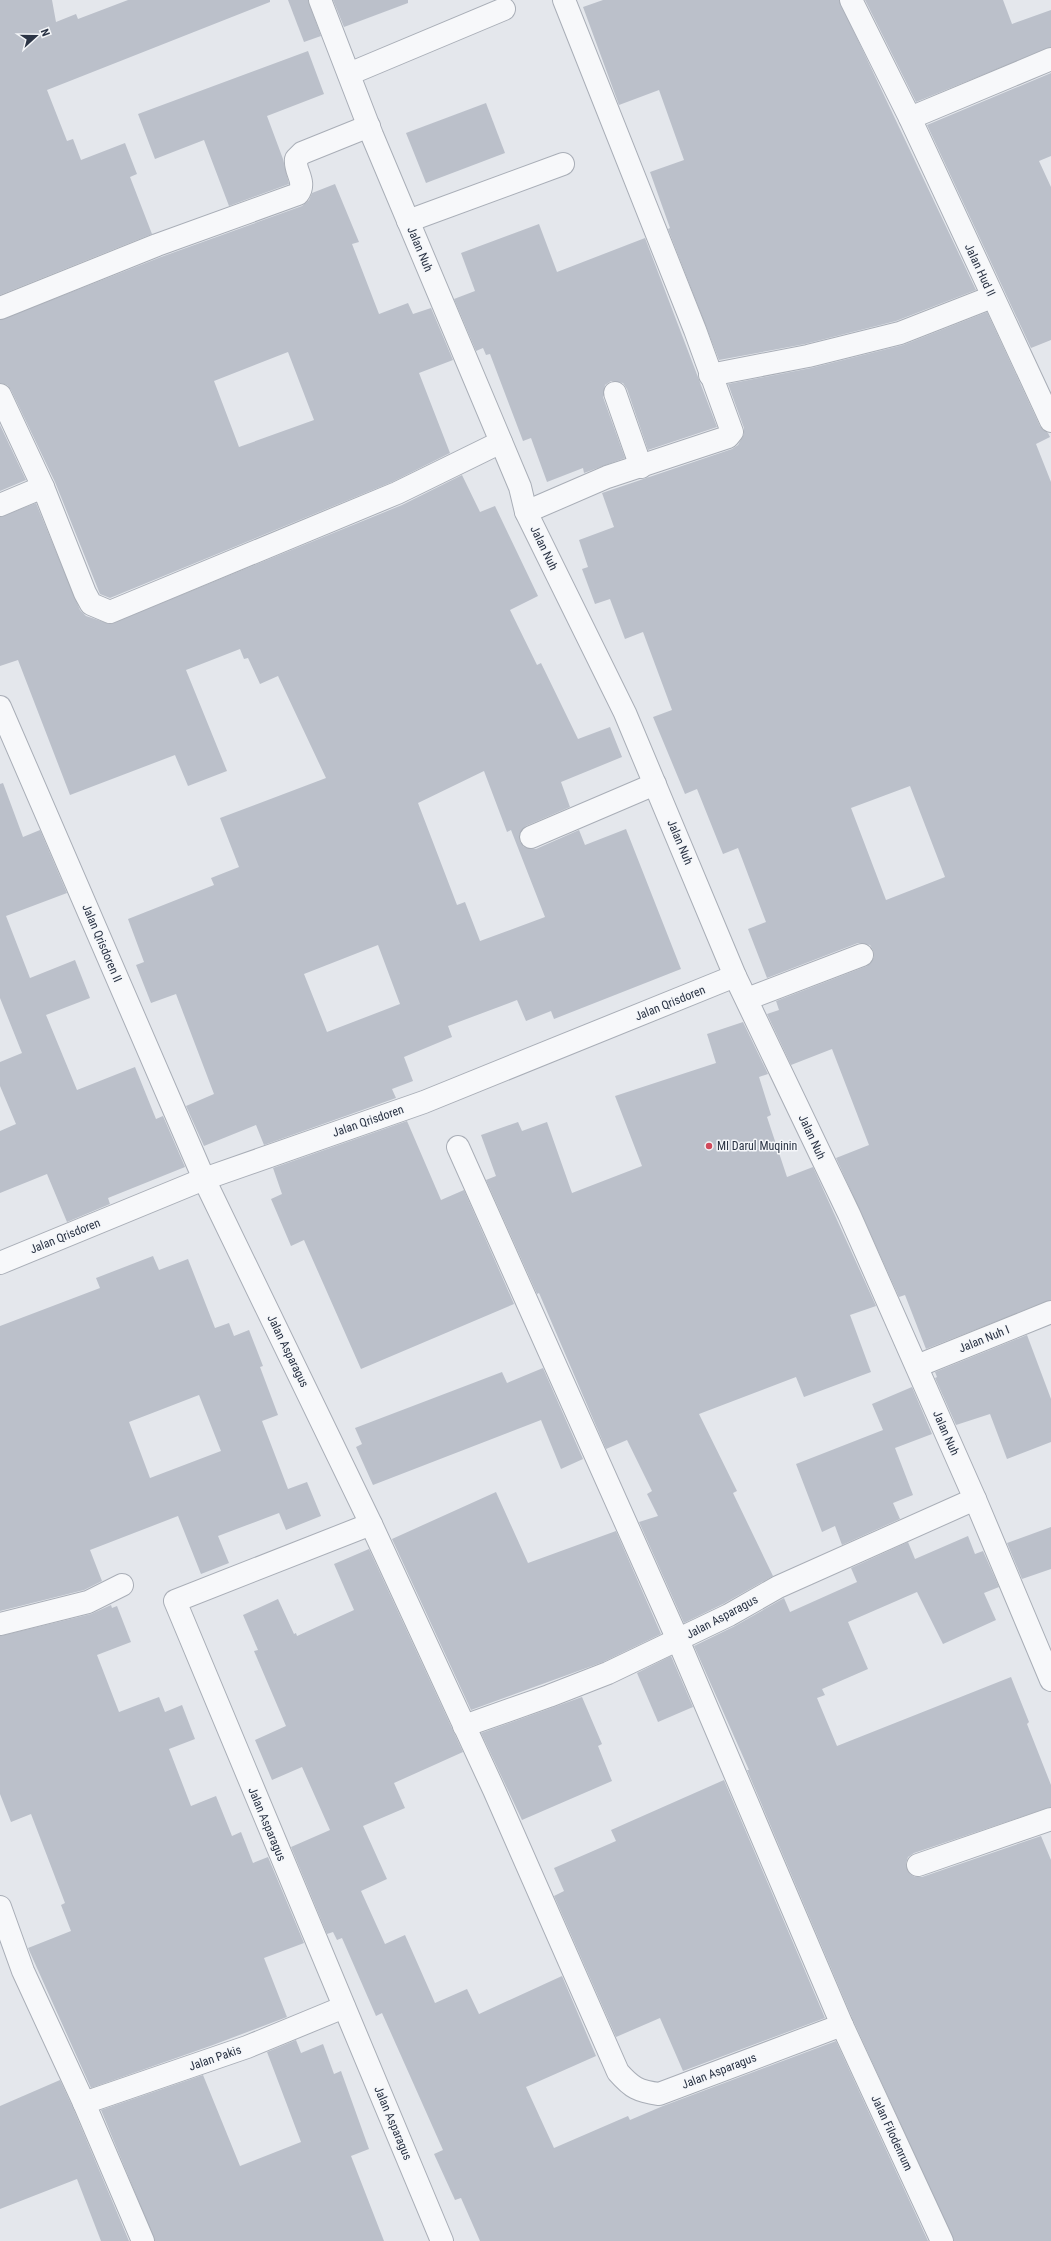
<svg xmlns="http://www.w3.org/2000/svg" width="1051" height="2241" font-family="'Roboto Condensed',sans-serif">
<rect width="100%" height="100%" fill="#e4e7ec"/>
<g fill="#bbc0ca" fill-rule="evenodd">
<polygon points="0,0 52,0 56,22 76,14 78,19 128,0 270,0 270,2 47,90 67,141 73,139 81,160 125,143 137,174 130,177 152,234 0,295"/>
<polygon points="288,0 308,0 321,36 304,42"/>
<polygon points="333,0 408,0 408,3 344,27"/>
<polygon points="603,0 839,0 976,290 896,321 805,344 719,360 668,229 670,228 650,172 684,160 659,90 619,105 583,7"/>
<polygon points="865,0 1003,0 1012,24 1051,10 1051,47 916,102"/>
<polygon points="308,51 324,94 267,116 283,159 289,184 229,206 204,140 155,159 138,114"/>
<polygon points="1051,73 1051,156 1039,161 1051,187 1051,340 1031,348 927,125"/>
<polygon points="486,103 505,153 426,183 406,133"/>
<path d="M335,184L359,242L352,244L379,314L408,303L413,314L431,308L453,360L419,373L450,453L392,482L110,598L100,594L55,482L11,390L7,385L0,383V320L161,257L302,206L309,200L312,193ZM288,352L314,420L239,447L214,381Z"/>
<polygon points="539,224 557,272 645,238 717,427 648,450 627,389 623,383 611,381 605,385 603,397 625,458 584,473 583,468 547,482 531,438 523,441 490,354 486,355 483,348 476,351 454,299 475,291 461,253"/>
<path d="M987,312L1040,426L1048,433L1050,437L1036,444L1051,482V1300L926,1349L905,1295L899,1297L836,1158L869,1145L832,1049L791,1065L767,1014L779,1010L776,1001L867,966L874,957L873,950L870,945L858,943L767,978L748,929L766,922L738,848L723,854L697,789L685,794L653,717L672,710L643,632L625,639L610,599L595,604L582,569L588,567L579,540L614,527L602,493L732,449L738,445L744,434V428L728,384L811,368L903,345ZM910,786L945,877L886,900L851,808Z"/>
<polygon points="0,425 26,480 0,491"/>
<path d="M462,475L480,512L495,506L538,596L510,610L537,665L541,663L578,739L610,727L622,757L561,782L570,807L526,826L519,835L520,842L524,847L536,849L579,830L585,845L626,829L681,969L554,1019L551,1011L526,1021L517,1000L448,1026L452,1037L404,1057L413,1081L392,1089L396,1098L264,1145L256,1125L204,1146L186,1106L214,1094L176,994L151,1003L136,965L144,962L128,919L214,885L211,878L239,867L220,818L326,778L278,676L260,684L248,658L244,659L240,649L186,670L227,771L188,786L175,755L70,795L18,660L0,666V517L36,503L80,610L86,616L110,624L402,505ZM484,771L507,832L511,830L545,917L480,941L465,902L457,905L418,803ZM378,945L400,1004L327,1032L304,974Z"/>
<polygon points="3,783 23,837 40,830 67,893 6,916 30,978 75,960 90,998 46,1015 77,1090 135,1067 156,1119 163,1116 185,1167 108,1198 110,1204 67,1222 47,1174 0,1193 0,1131 16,1124 0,1086 0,1062 22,1053 0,998 0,784"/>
<polygon points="743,1022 768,1074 759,1077 771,1115 767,1117 787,1177 813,1167 876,1306 850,1315 871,1372 804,1397 796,1377 699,1414 737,1491 733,1493 773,1576 723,1604 684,1623 639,1522 658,1516 647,1494 652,1491 627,1440 606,1449 539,1293 537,1294 486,1180 496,1176 481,1135 518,1122 522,1131 547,1122 572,1193 642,1166 615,1096 716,1063 707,1034"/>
<polygon points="407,1121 441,1200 464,1190 514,1304 361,1369 304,1240 291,1246 271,1199 282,1194 273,1168"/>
<path d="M153,1256L159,1270L188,1259L215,1328L229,1323L234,1336L249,1330L263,1366L260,1367L278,1415L262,1421L288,1489L307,1482L321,1516L286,1530L279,1513L218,1536L229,1563L201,1574L178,1516L90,1550L102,1581L84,1590L0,1611V1326L100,1288L96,1278ZM199,1395L221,1451L150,1478L129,1422Z"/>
<polygon points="1027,1335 1051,1399 1051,1442 1007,1459 990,1414 956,1425 935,1378 937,1377 935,1372"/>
<polygon points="543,1368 583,1459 561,1469 541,1420 373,1485 356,1447 362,1444 355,1428 502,1372 507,1383"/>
<polygon points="912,1387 932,1434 895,1448 913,1495 893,1503 900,1519 842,1545 835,1526 822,1532 796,1464 883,1430 872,1404"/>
<polygon points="496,1492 528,1563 616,1531 661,1634 603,1662 471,1710 392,1539"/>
<polygon points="1051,1527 1051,1569 1022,1579 1007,1543"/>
<polygon points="968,1536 975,1554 983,1551 999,1587 984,1593 996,1620 943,1644 917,1592 848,1622 868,1669 822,1689 825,1695 817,1698 837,1746 1011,1677 1029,1722 1027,1724 1051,1785 1051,1807 914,1853 908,1857 906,1863 910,1874 915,1877 922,1877 1041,1836 1051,1860 1051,2241 954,2241 853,2020 747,1770 749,1770 694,1646 735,1626 784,1598 790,1612 857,1582 851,1568 908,1542 915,1559"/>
<polygon points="369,1549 463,1752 394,1783 405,1808 363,1826 387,1879 361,1891 385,1944 405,1935 435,2003 467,1989 479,2014 562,1976 596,2056 526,2087 554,2148 628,2116 630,2120 663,2106 836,2041 928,2241 480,2241 461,2198 455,2200 434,2154 443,2150 382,2013 376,2016 342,1938 337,1940 333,1932 327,1934 291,1847 330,1830 302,1767 272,1780 255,1740 286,1726 254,1651 258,1650 243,1615 278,1599 294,1634 296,1633 297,1636 354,1610 334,1564"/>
<polygon points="111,1605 112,1608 117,1606 131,1642 97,1655 119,1712 159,1697 165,1712 182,1705 195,1739 169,1749 191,1806 216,1796 232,1836 241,1832 253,1863 268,1857 304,1943 264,1958 287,2017 213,2045 91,2088 28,1948 71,1931 61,1905 65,1903 31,1814 11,1822 0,1794 0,1636 91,1614"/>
<polygon points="671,1656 693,1707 658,1722 637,1673"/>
<polygon points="582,1697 602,1744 598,1746 612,1781 522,1820 481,1733"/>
<polygon points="724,1780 825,2018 683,2071 660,2018 616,2037 554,1896 564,1891 554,1868 616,1841 611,1830"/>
<polygon points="296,2040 301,2053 323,2044 334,2074 341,2071 369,2149 351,2156 384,2241 155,2241 101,2110 203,2075 240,2166 301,2142 267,2052"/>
<polygon points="60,2080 73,2108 129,2241 101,2241 77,2179 0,2209 0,2106"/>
</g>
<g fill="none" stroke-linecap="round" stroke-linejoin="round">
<g stroke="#a9aeb7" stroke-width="24">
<g id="minor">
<polyline points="320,0 372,135 520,487 526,512 625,713 735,976 849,1214 975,1499 1051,1680"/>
<polyline points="851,0 910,118 1051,421"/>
<polyline points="349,74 504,9"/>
<polyline points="910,118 1051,59"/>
<polyline points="408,221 563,164"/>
<path d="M0,308L157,245L298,194C307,182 294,171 296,159L302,153L369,126"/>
<polyline points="710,375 808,356 900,333 992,297"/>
<polyline points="615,393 641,467"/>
<polyline points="0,395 43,487 85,593 91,604 110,612 397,493 501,442"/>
<polyline points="0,505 43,487"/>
<polyline points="526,512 607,477 728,437 732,432 695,330 564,0"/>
<path d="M0,707L204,1179L371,1524L494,1790L618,2072C632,2088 638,2091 659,2094L842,2025"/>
<polyline points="531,837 655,784"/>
<polyline points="747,999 862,955"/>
<polyline points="458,1147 678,1640 842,2025 942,2241"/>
<polyline points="0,1263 204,1179 424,1102 735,976"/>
<polyline points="917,1366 1051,1312"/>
<polyline points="371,1524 175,1601 442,2241"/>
<polyline points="0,1624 88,1602 122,1585"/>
<polyline points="464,1726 549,1696 608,1673 729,1615 778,1587 975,1499"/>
<polyline points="918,1865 1051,1819"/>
<polyline points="0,1907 23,1971 84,2103 143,2241"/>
<polyline points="84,2103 247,2047 344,2007"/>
</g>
</g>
<use href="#minor" stroke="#f7f8fa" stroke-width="22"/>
</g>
<circle fill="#d1495b" stroke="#f4f6f9" stroke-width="1.5" cx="709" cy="1146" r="4"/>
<g text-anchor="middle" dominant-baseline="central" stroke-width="3" stroke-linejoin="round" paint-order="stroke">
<g font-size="12" fill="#2b3445" stroke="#f4f6f9">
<text transform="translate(420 249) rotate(67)">Jalan Nuh</text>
<text transform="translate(980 270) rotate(65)">Jalan Hud II</text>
<text transform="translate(544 548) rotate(64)">Jalan Nuh</text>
<text transform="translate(680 842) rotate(67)">Jalan Nuh</text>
<text transform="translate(102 943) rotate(67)">Jalan Qrisdoren II</text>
<text transform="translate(670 1003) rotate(-22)">Jalan Qrisdoren</text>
<text transform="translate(368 1121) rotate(-19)">Jalan Qrisdoren</text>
<text transform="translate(812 1137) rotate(65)">Jalan Nuh</text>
<text transform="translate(65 1236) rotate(-22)">Jalan Qrisdoren</text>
<text transform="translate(984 1339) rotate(-22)">Jalan Nuh I</text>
<text transform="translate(288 1351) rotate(64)">Jalan Asparagus</text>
<text transform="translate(946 1433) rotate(66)">Jalan Nuh</text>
<text transform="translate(722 1617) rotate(-28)">Jalan Asparagus</text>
<text transform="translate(267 1824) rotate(67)">Jalan Asparagus</text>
<text transform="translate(215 2058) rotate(-19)">Jalan Pakis</text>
<text transform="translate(719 2071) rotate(-21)">Jalan Asparagus</text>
<text transform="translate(393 2123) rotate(67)">Jalan Asparagus</text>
<text transform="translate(892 2133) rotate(65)">Jalan Filodenrum</text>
</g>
<g font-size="12" fill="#2b3445" stroke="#f4f6f9" text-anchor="start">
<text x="717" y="1146">MI Darul Muqinin</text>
</g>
</g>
<g transform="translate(36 36) rotate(69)" stroke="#f4f6f9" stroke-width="3" paint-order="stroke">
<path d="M0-3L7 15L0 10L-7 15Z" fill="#2b3445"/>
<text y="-6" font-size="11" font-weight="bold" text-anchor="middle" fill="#2b3445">N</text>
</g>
</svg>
